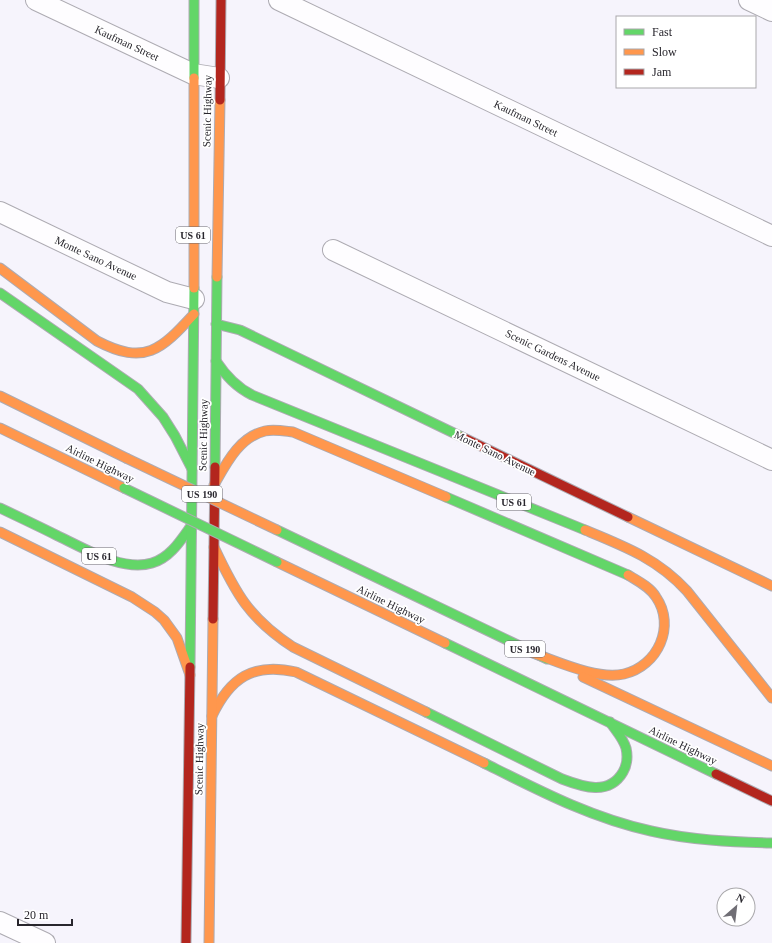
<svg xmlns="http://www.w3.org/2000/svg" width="772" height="943" font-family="Georgia,serif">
<rect width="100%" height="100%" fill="#f6f4fc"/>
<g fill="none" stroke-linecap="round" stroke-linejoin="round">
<g stroke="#adabb2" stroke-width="22">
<g id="street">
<polyline points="36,0 193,74 219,78"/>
<polyline points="279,0 772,236"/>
<polyline points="749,0 772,11"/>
<polyline points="0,212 167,292 194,299"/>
<polyline points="333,250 772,460"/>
<polyline points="0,922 45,943"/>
</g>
</g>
<g stroke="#adabb2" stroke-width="11">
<g id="fast">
<polyline points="194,0 194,78"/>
<polyline points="0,293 138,389 163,417 175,436 192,469"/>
<polyline points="216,324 240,330 462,437"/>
<path d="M216,361C226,376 236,387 252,395L585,530"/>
<polyline points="215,467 217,277"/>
<polyline points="446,497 628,575"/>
<path d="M0,508C19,517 38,526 58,536C84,548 122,572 152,563C170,558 181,540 191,526"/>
<polyline points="277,530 547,659"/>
<polyline points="445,643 716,774"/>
<polyline points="190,667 194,288"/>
<path d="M426,712L562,779C583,787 609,796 623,772C627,765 628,757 626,748C623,738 616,731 610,722"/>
<path d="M484,763C538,790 591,818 651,831C690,840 731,842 772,843"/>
</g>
</g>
<g stroke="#adabb2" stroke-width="11">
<g id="slow">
<polyline points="194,78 194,288"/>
<path d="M0,268L97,341C145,366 161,350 194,314"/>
<polyline points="217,277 220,100"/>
<polyline points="0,396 126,458"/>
<polyline points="0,428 124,488"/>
<path d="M214,485C226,464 239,437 265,431C274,429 284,431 293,432L446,497"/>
<polyline points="628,517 772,586"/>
<path d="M585,530C624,546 658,559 687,591L772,698"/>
<polyline points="0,532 132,597 155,612 164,620 177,638 190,675"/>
<path d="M214,547C236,594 249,618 293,647L426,712"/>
<polyline points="277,562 445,643"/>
<path d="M533,653C559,662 597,680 624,674C658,666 676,626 656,597C650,587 638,581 628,575"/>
<polyline points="583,677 772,766"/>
<path d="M212,716C230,678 253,662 296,672L484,763"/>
<polyline points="209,943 213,619"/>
</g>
</g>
<g stroke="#adabb2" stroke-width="11">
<g id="jam">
<polyline points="220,100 221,0"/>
<polyline points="462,437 628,517"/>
<polyline points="213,619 215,467"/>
<polyline points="716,774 772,801"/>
<polyline points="186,943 190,667"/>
</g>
</g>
<use href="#street" stroke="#fefdff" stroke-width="20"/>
<use href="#fast" stroke="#63d668" stroke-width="9"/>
<use href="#slow" stroke="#ff974d" stroke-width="9"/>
<use href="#jam" stroke="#b3261e" stroke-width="9"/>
<g stroke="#adabb2" stroke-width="11" stroke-linecap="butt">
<polyline id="fast-bridge" points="124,488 277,562"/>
</g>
<g stroke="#adabb2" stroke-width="11" stroke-linecap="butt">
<polyline id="slow-bridge" points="126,458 277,530"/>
</g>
<use href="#fast-bridge" stroke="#63d668" stroke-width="9"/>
<use href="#slow-bridge" stroke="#ff974d" stroke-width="9"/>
</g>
<g text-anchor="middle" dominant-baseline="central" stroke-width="3.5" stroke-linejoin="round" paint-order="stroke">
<g fill="#fff" stroke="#68676c" stroke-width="1">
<rect x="176" y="227" width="34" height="16" rx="3"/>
<rect x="182" y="486" width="40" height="16" rx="3"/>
<rect x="497" y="494" width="34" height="16" rx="3"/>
<rect x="82" y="548" width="34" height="16" rx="3"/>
<rect x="505" y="641" width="40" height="16" rx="3"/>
</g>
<g font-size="10" font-weight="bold" fill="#28262d">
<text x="193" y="235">US 61</text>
<text x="202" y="494">US 190</text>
<text x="514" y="502">US 61</text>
<text x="99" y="556">US 61</text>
<text x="525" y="649">US 190</text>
</g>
<g font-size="11" fill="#28262d" stroke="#fff">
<text transform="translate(127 43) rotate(25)">Kaufman Street</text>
<text transform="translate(207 111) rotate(-89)">Scenic Highway</text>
<text transform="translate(526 118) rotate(26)">Kaufman Street</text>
<text transform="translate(96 258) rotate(25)">Monte Sano Avenue</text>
<text transform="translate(553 355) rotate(26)">Scenic Gardens Avenue</text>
<text transform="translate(203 435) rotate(-89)">Scenic Highway</text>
<text transform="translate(495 453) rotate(26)">Monte Sano Avenue</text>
<text transform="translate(100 463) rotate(26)">Airline Highway</text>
<text transform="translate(391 604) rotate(26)">Airline Highway</text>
<text transform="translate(683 745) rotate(26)">Airline Highway</text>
<text transform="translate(199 759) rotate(-89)">Scenic Highway</text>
</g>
</g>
<rect x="616" y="16" width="140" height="72" fill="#ffffff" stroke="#a9a8ab"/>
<rect x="624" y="29" width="20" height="6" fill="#63d668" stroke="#a9a8ab"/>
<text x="652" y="36" font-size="12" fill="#28262d">Fast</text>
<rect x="624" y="49" width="20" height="6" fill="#ff974d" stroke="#a9a8ab"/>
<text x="652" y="56" font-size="12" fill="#28262d">Slow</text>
<rect x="624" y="69" width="20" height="6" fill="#b3261e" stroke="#a9a8ab"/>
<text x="652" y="76" font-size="12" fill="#28262d">Jam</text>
<g transform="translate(736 907) rotate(28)"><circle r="19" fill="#ffffff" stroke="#a9a8ab"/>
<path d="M0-3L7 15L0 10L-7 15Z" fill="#706e75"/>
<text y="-6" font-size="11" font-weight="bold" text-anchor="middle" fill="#28262d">N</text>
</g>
<path d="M18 919v6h54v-6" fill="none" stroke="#28262d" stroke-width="2"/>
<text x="24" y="919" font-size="12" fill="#28262d" stroke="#ffffff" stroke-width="3" paint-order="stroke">20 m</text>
</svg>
